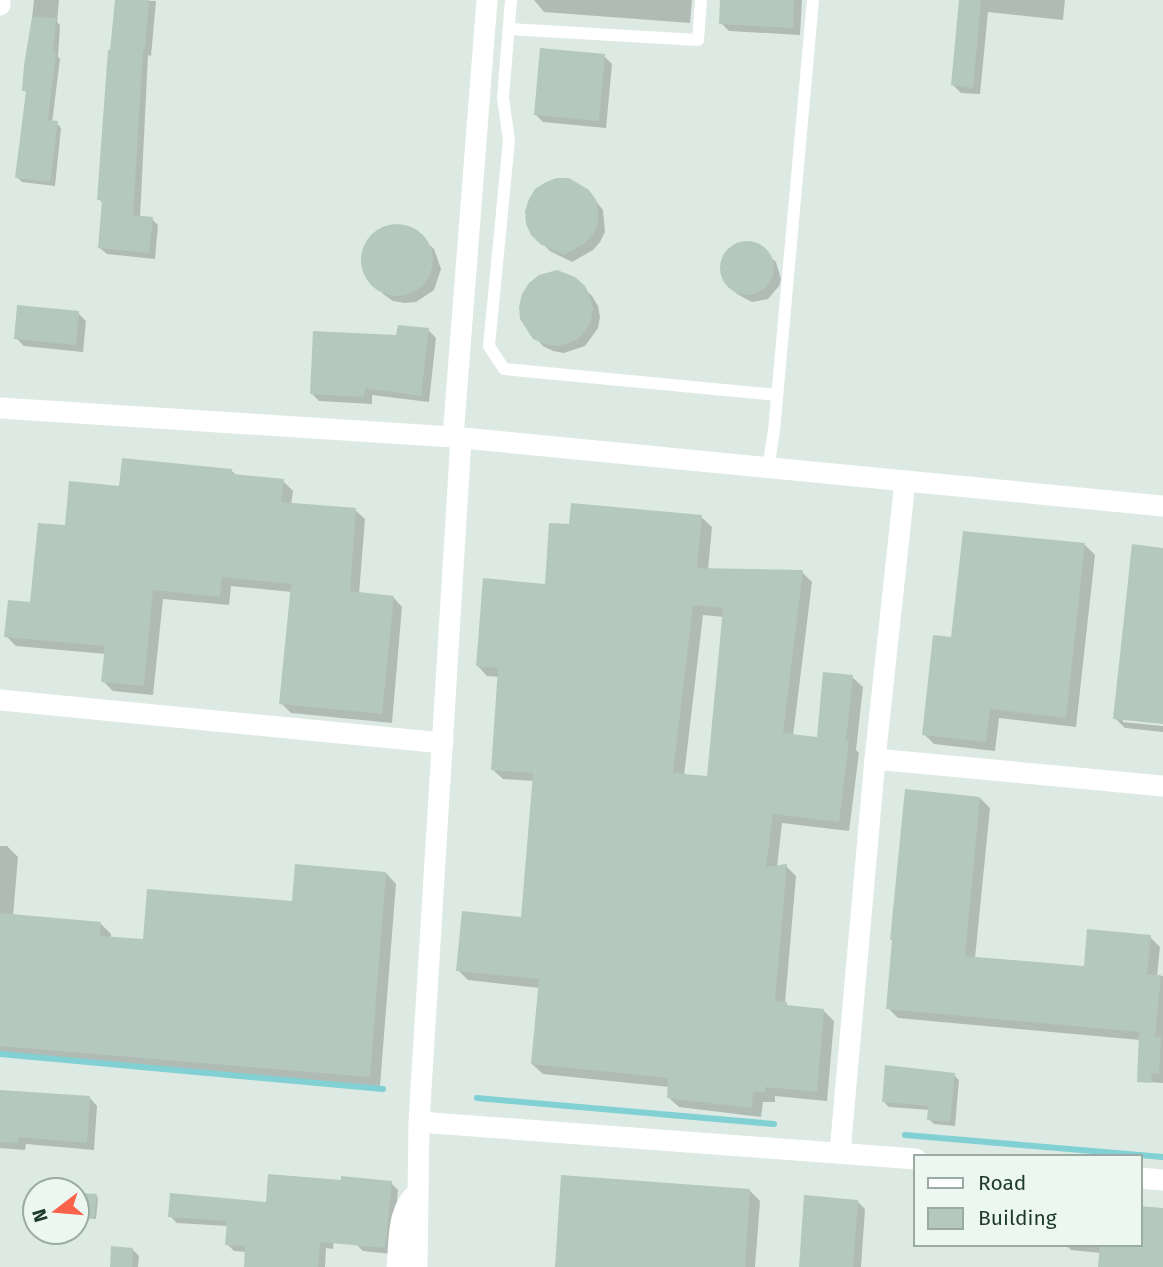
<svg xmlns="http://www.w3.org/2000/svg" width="1163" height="1267" font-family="'Fira Sans',sans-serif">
<rect width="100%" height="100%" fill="#ddeae3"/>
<g fill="#0003" fill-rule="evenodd">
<polygon points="34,0 59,0 57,22 60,25 58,57 60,59 52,123 57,123 61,128 55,186 22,182 17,177 27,93 24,90"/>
<polygon points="117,0 156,1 151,56 148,55 140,218 152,219 158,225 155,259 107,254 100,248 104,204 99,199"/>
<polygon points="534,0 692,0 690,23 544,12"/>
<polygon points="722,0 802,0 800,35 729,31 721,23"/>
<polygon points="961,0 1065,0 1063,20 988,12 980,94 961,93 953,85"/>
<polygon points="604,56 612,64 606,128 543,122 535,114"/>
<polygon points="588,191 603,210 605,232 600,242 593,250 572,262 550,251 533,234"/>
<polygon points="397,225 409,227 434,249 441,269 434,290 416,302 405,303 393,301 383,294 367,276 363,265 363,253 368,242 375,233 386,227"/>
<polygon points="746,243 754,244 776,262 781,279 779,286 768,299 752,302 737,294 729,286 722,271 722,263 731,249"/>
<polygon points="574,279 592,296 598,306 600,317 598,328 585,346 564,353 553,351 543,346 535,337"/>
<polygon points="78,313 86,321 83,352 24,346 16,338"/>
<polygon points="428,330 436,338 429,402 372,395 372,404 319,401 311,393 398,337"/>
<polygon points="231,470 238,477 283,481 293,491 291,505 355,510 365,519 359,594 393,597 402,607 392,723 291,713 281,703 292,592 231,586 229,605 163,599 153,695 113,691 103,681 106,654 16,646 6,636 32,604 66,527 121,488"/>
<path d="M701,517L712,527L708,570L802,572L812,582L793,736L818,739L852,677L863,687L856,750L859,753L849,831L782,823L777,867L786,866L796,876L785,1003L789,1007L824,1011L834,1021L827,1101L775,1096V1102H763L761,1117L679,1107L668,1097L669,1087L543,1074L532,1064L540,988L468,980L458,970L523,919L534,781L503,779L492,769L499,677L487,676L477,665L547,586L570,526ZM703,615L724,617L708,778L684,776Z"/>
<polygon points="1085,545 1095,555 1076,727 999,718 995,751 934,744 924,734 952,639"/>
<polygon points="1163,549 1163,723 1123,718 1123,722 1163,726 1163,732 1125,728 1115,718"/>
<polygon points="980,798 990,808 975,958 1086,968 1150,937 1160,947 1157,976 1163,976 1163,1083 1149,1082 1140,1040 898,1018 888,1008"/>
<polygon points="0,846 7,846 18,857 13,916 101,924 111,934 111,939 145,941 293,903 386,873 396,884 380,1086 0,1055"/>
<polygon points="954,1075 959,1080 955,1126 934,1124 929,1119 930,1110 889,1107 884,1102"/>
<polygon points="0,1091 90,1098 97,1106 94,1150 26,1144 25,1150 0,1148"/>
<polygon points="343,1182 391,1183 398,1190 392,1254 363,1251 356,1244 334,1233 333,1249 326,1248 325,1267 246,1267 247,1252 234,1251 227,1244 228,1226 177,1223 170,1216 267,1204"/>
<polygon points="750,1191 760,1201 755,1267 556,1267"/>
<polygon points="96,1196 98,1198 96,1219 78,1218 77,1210"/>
<polygon points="857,1201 865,1209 861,1267 801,1267"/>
<polygon points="1163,1210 1163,1267 1100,1267 1101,1253 1071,1250 1065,1244 1140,1244"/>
<polygon points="132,1249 139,1256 138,1267 112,1267"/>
</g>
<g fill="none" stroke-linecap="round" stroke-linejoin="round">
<g stroke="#80d0d4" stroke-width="6">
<polyline points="0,1054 383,1089"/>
<polyline points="477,1098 774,1124"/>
<polyline points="905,1135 1163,1157"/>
</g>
</g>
<g fill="#b5c8be" fill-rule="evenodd">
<polygon points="115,0 149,0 145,50 143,50 133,215 153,217 149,253 98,248 102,200 97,200 108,50 110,50"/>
<polygon points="720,0 794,0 793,28 719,24"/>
<polygon points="959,0 981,0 973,88 951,85"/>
<polygon points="32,17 56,18 53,52 56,53 48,120 58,121 50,182 15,178 26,91 22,91 24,65"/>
<polygon points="540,48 605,54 599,121 534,115"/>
<polygon points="557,178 569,178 589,190 596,200 598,211 598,223 593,234 585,243 564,255 540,244 531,235 526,224 525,211 529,199 535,189 546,182"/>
<circle cx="397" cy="260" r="36"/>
<circle cx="747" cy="268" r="27"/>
<polygon points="557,270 575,277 585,286 590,296 593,308 591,320 586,330 578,339 567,344 556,346 544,344 533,339 520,319 519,307 522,294 529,283 539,275"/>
<polygon points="17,305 79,311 76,345 14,339"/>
<polygon points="398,325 429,328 421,396 365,388 364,397 310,394 313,331 396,335"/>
<polygon points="122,458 232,469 232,474 284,479 281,502 356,508 350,591 394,596 382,714 279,704 291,584 222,577 220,597 153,590 144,686 101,682 105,646 4,637 8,600 30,602 38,523 65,525 69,481 119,486"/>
<path d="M571,503L702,515L697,568L803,570L783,733L817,737L823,672L853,675L846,741H849L839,822L773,814L766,867L787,864L775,1001L787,1002V1005L824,1009L817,1092L765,1087V1092H753L752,1108L667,1098L668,1078L531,1064L539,979L456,971L462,911L521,917L533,773L491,770L498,668L476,666L483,578L545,584L549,523L569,524ZM693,605L723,608L707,776L673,773Z"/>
<polygon points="963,531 1085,543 1066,718 990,709 986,742 922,735 933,635 951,637"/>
<polygon points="1132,544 1163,548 1163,724 1113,719"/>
<polygon points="905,789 980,797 965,956 1084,966 1087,929 1151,935 1147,974 1161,975 1155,1037 1161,1037 1159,1074 1152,1073 1151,1083 1137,1082 1139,1032 886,1009 892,940 890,940"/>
<polygon points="295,864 386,872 370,1077 0,1046 0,913 101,922 100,936 143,939 147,889 292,901"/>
<polygon points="885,1065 955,1073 950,1122 927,1120 928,1106 882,1102"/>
<polygon points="0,1090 90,1096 87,1143 19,1137 18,1143 0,1142"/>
<polygon points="268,1174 341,1180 341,1176 392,1181 385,1248 320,1242 318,1267 244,1267 245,1246 225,1245 227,1221 168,1217 170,1193 266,1202"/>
<polygon points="561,1175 750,1189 745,1267 555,1267"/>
<polygon points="77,1193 97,1194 94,1218 77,1217"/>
<polygon points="804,1195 858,1200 853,1267 799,1267"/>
<polygon points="1140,1206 1163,1208 1163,1267 1098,1267 1100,1244 1140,1244"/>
<polygon points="111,1246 133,1248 132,1267 110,1267"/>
</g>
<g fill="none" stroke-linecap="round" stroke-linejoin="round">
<g stroke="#fff" stroke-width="12">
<polyline points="511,0 503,98 509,140 489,346 504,369 777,395"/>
<polyline points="509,29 698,40 701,0"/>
<polyline points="768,468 774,431 813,0"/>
</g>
<g stroke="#fff" stroke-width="21">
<polyline points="0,5 0,0"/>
<polyline points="453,437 487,0"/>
<polyline points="0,700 443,743"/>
<polyline points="875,759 1163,786"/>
<polyline points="419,1122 916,1159"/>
<polyline points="840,1152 875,759 905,481"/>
<polyline points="1140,1178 1163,1180"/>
<path d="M397,1267C400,1239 396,1211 418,1192"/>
<polyline points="417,1267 419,1122 461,438"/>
</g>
<polyline stroke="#fff" stroke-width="21" points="0,408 453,437 1163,506"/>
</g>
<rect x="914" y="1155" width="228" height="91" fill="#edf7f1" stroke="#9aaba3" stroke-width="2"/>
<rect x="928" y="1178" width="35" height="10" fill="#ffffff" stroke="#9aaba3" stroke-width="2"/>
<text x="978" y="1190" font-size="21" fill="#1e3a2f">Road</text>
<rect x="928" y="1208" width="35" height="21" fill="#b5c8be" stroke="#9aaba3" stroke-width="2"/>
<text x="978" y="1225" font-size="21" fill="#1e3a2f">Building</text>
<g transform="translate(56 1211) rotate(254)"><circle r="33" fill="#edf7f1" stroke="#9aaba3" stroke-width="2"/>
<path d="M0-5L12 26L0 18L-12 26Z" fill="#fb624b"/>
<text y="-10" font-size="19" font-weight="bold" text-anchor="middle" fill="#1e3a2f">N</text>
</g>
</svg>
